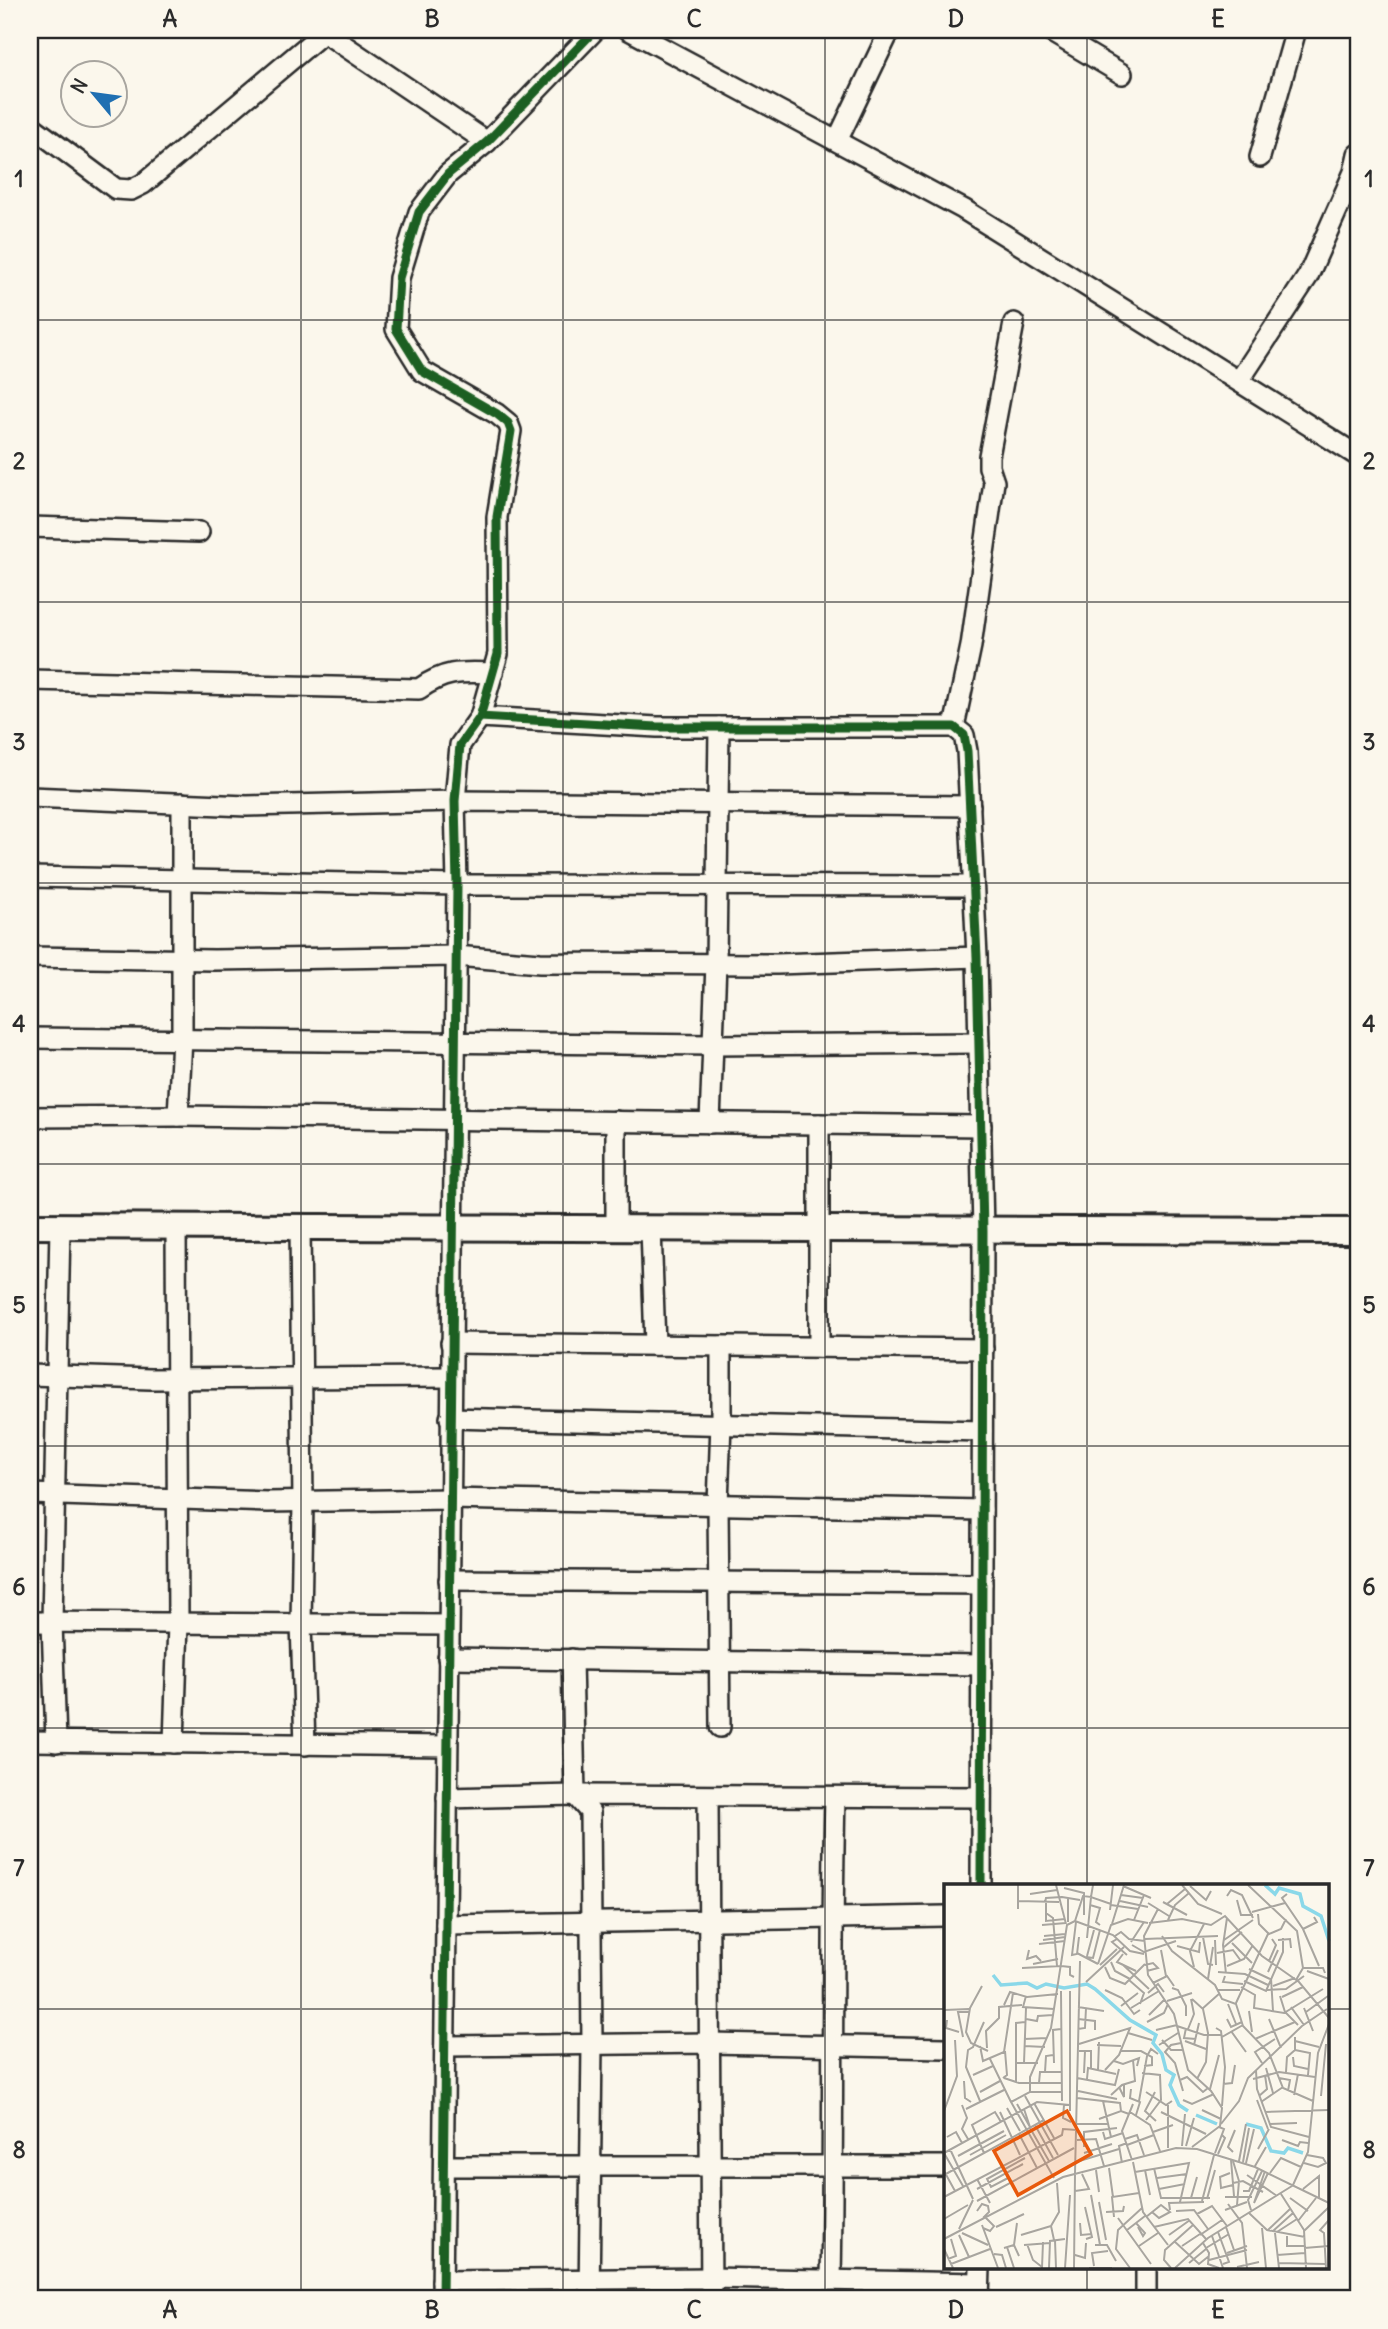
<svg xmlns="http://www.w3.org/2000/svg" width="1388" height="2329" font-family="Delius,sans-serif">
<rect width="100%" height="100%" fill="#fbf7ec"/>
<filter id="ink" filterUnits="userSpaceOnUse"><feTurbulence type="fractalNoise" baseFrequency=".0143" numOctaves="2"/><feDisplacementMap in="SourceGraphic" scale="14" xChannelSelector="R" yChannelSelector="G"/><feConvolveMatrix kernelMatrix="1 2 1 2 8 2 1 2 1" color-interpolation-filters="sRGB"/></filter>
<g filter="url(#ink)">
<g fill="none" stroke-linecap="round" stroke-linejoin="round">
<g stroke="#2b2b2b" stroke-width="24">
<g id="minor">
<polyline points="321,30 487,142"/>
<polyline points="629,30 963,209 1358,456"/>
<polyline points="1048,30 1122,74"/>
<polyline points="30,125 116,189 131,190 143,184 324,32"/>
<polyline points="837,141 890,30"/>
<polyline points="1260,157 1296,30"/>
<polyline points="1239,381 1308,276 1354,172 1358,154"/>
<polyline points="30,527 199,532"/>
<path d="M30,680L419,689C446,670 461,672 493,673"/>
<polyline points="480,717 657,727 954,727 964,735 967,751 977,957 983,1231 981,1886"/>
<polyline points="954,727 971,646 994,482 989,467 989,456 1014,323"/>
<polyline points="30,797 247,806 455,801 970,806"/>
<polyline points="30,877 457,885 973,886"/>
<polyline points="30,957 214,960 456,956 540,963 777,964 977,957"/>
<polyline points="30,1038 712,1045 979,1043"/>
<polyline points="178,1116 182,1038 182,803"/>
<polyline points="30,1117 178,1116 981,1126"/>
<polyline points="710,1123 716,963 719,727"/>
<polyline points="300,1227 303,1502 301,1624 305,1745"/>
<polyline points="616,1228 616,1121"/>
<polyline points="651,1228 655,1345"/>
<polyline points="451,1343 983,1349"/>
<polyline points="819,1347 819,1124"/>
<polyline points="30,1375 150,1379 451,1377"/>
<polyline points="450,1418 982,1431"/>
<polyline points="30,1494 268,1502 450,1499 982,1510"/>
<polyline points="449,1580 982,1584"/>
<polyline points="30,1622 448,1625"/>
<polyline points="448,1658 982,1665"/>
<polyline points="572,1659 575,1795 590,1812 592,2044 589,2299"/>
<polyline points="720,1727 718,1504 721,1423 721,1346"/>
<polyline points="30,1741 447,1746"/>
<polyline points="56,1742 52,1622 60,1226"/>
<polyline points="174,1743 178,1623 176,1227"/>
<polyline points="708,1797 711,2299"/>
<polyline points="447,1798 575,1795 981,1797"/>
<polyline points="446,1925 945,1916"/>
<polyline points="445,2046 710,2043 945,2048"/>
<polyline points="444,2166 945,2166"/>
<path d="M831,2280C834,2119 831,1958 835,1797"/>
<polyline points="442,2281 711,2278 979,2283"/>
<polyline points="442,2299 457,885 455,801 460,745 480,717 498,654 497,517 511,431 508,423 497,414 422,371 396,329 399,278 419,212 448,174 487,142 595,30"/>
<polyline points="979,2299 980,2268"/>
<polyline points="1146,2299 1146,2268"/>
</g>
</g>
<g stroke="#2b2b2b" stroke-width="30">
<polyline id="tertiary" points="30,1226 1358,1231"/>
</g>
<use href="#minor" stroke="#fbf7ec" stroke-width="19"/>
<use href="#tertiary" stroke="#fbf7ec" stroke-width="24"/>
<g stroke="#fbf7ec" stroke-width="13">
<g id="cycleway">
<polyline points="480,717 657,727 954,727 964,735 967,751 977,957 983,1231 981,1886"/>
<polyline points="442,2299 457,885 455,801 460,745 480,717 498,654 497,517 511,431 508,423 497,414 422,371 396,329 399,278 419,212 448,174 487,142 595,30"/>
</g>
</g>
<use href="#cycleway" stroke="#1b5e20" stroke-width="9"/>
</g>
</g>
<path fill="none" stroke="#2b2b2b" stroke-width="2" stroke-opacity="0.55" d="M301,30V2299M563,30V2299M825,30V2299M1087,30V1886M30,320H1358M30,602H1358M30,883H1358M30,1164H1358M30,1446H1358M30,1728H1358M30,2009H945M1327,2009H1358M1087,2268V2299"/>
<g transform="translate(944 1884)">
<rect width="385" height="385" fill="#fbf7ec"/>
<path fill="none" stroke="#8ad8e9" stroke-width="3.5" d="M321,1L331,10L335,4L356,10L359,22L377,32L385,57M49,91L57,101L83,99L93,104L102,100L120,104L143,100L151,105L186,136L212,151L209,159L218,170L222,186L230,191L226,201L235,221L244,227M252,231L273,240M302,240L317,244L327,267L340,269L344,264L359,269"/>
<path fill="none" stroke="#a8a59f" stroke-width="2" d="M74,1V25M112,1L122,40M238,1L254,20L278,30M304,1L353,47L359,84L352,96M179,2L207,14M246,2L262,16L267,7M120,4L140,9V31M86,10L113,6M343,10L338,14L359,45L375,82M177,11L199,14M283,12L287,6L298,11L309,34M293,16L297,31H309M74,17L115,18M176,17L204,23M101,18L102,14L118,13L136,16M219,18L243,31M102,19V37L121,35M204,19L225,32M223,20L241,5M146,21L156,24L152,38L156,41M167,21L194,25M214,25L200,52L204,91L230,130L244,186L267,207L278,224L276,242L248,263M166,26L169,1M308,28L341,19M102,29L109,34L113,82M314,30L315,40L325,50L337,45L342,35M190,36L200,11M224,36L231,21L245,9M131,37L169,51L186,67L200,70M124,38V14M132,38L128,71L133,70L135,53M205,39L238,35L267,41L281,32L318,72L355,98L385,134M168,40L180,1M98,41L122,39M359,45L373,38L370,33M100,52L121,50M171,52L177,48L185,55L201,57M218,52L228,67L271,101L278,115L292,120L299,142L325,169L339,204L369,217M259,53L264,80L269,81M143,54L147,13L167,20M173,55L168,58L183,71M201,55L274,52M99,56L121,53M271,56L272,81M280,56L309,36M334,56L346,55L347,64M187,58L200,38M288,59L308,79M95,60L121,57M188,61L200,68L232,57M233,62L255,68L256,58M280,63L298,48M85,66L83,75L92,72L97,77M217,66L222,92M133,69L154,80M273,69L289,66L297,77M179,70L173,78L192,87M143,72L150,46M142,73L149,74L156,46M325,77L332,61L328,55M167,78L171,87L186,95M89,80L114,75M154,80L167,41L184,35L204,39M178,80L205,105M156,81L173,65M201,81L209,79L214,84L203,87M283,82L300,75L309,61M161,83L166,94L181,100L201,80M250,83L246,67L260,40M78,84L117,82L126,83V91L130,93M359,84H379L381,89M305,85L326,95M363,87L385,95M274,88L301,90L324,101M324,88L334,66M282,90L279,61L283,34M281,92L279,98L299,100M327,94L329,127M264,95L269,63M185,96L200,109L196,120M300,97L322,107L339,68V54M142,98L180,63M209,99L223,92L230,102M38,102L26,124L22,148L27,159L44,167M329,102L351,94M297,103L311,111L310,124L340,129L379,105M228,104L234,106L242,122V132M161,106L178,114L190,130L196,126M274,106H296M323,106L342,105L360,92M117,107L118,217M126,107V227M204,109L214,100L220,108M82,112L79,123L110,125M336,112L341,128L354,141M338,113L359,103M248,115L259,125L264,149L262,178L253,195M223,117L248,109M292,119L324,50M284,120L292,140M60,121L66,108L83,113L114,110M177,122L194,109M134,123L160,127M347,123L360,141M187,124L215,107M360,124L369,147M258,125L276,109M0,126L25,125M305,127L308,148M362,128L384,112M205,131L221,115M82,135L93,137L94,132L109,131M134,135L151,137V146M283,135L287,143L298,138M325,135L337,164M3,136L2,144L15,148M203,138L220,129L224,120M233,142L260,151H277M242,144L240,154L252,155M272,144L277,147L281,183L278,222M134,145L141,144L142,124M244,145L250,130L247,115M212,146L233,141M287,147L302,168M184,149L208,156M19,153L14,128H25M278,153L299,141M80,155L103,154M311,155L351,138M218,156L227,166H238M241,157L262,165M351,157L375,163M237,159L227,161L221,168L231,179L239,207M135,160L186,144L175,171L161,186M153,161L177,162M215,161L234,149M250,161L255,139M36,162L39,177L60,168L69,109M80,162L101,163M43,164L42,147L55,134V123L78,121M351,166L366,169L364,191M135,167H147V184M176,167H197L208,173V181L200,182M349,173L350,182L364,185M46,175L67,218M170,177L179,180L195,174L193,182M72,179H94M80,179L82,124M110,179L109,146L117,145M318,179L311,168L331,155M322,184L329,209M154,186L155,158M312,186L313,205L327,243L365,253M101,188L102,172L109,171M342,188L343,173L351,166V153M140,189L141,167M198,189L216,191L217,216L202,236M29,191L49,182M59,194L63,191L61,167M60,194L75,199H118M133,194L171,201L175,185M335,194L346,196L344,207M143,195L144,184L172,190M309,195L335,188L371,193M236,196L243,193L259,208L264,204M20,197L21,214L27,218M72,199V139L81,138M95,199L96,188H118M279,200L288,199L291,181M175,203L180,213V200M187,205L186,214L196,218L192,231M266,205L275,171M134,207L173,215M36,208L56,197M86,208H118M202,208L222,221L228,217M211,208L201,227L212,237M167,211L178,201L191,197L189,176M350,211L354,190M81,212L114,271M315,212L323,205L321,191M377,212L382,160M133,214L176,219L177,227M239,216L248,220L270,210M313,216L324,245M36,217L22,183L24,166L29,163L40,138M159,217L167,253M195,217L203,172L207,165L214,170M317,218L339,203M90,219L110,254M73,220L86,243L80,225M18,221L23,234L18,245L24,255M120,221L119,234L127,238M63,224L76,247M22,225L60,206M258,226L277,235M0,227L13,192L11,156M56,228L76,271M186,228L206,241L216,267M217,228L262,250M321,228L385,226M155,235L177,227L185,230M133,240H164M277,240L295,217L304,194L358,142L383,125M325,240L353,239M91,241L109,274M86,244L105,277M159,248L161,255L179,249M209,248L229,241M75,250L93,284M3,253L12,248L18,259M181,255L193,251L200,271M133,256L152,255L160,282M338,256L354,262L356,258L364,259M183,261L210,251M238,262L241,230M242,262L250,234M140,263V248L173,244M224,264V221M6,265L29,315M314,265L325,245M289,268L284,263L291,246M0,269L93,218L126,221M0,269L19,302M40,269L28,241L51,228L57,238M140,269L168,260M271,269L280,245L275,243M274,270L281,254L278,251M26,271L62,251M14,272L60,247M188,276L178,247L189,220M287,276L290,312M289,277L295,297L293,321M295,277L302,240M132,278L175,265M189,278L199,328L224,361M299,278L305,244M178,279L175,262L183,259M302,279L310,245M360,279L374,283L382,279L379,274L363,271M311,282L322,263M165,284L169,313M210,284L217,314H266M152,286L155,308M201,286L206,311M0,287L11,307M191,288L245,279L236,318M131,289L136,77M286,289L276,293L277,304L289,301M326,289L337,274L357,283M0,291L100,236M303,291L333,312M64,294L47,303L43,295L81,274M110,294L67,218L86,208V193L107,144L123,41L131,37L139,12L147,13L149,1M213,294L243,290M33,295L46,319M289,299L299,297L319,308M349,301L364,268L374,169L385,140M33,305L79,280M215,305L241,300M359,305L375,292V314M131,307L145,305L138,290M299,307H305L314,285M337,310L360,346L362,384M147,311L156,361M0,313L118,251L119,245L133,246M281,313H308M247,314L253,293M346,314L364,327M263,315L271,286M33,317L130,264M258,317L270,271M155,318L162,356M310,319L321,287M310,319L324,289M284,320L298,339L303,384M141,323L148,353L142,355M226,326L225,319L260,318M281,326L303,318M307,326L304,316L318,287M33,327L38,320L44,322L45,328L39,334M232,327L250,326L264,345M162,328L179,327L180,322M305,329L323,346L361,353M253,330L268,322L283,342M170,333L168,313L195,309M202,333L217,321L226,328L215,334L208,328M174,334L207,380M0,335L24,321M354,337L372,314M136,339L137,351L148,350M192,339L201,349L199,352L194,343M38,341L54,384M52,343L80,330M210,343L244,335L262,355M282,343L290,366M39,344L46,347L50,342L42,334M318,344L322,384M15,345L29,316M183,346L201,332M324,346L346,325M329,347L349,329M360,347L385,323M274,348L285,378L279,380M333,348L353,335M18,349L44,361M331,349L335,384M15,351L25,373M77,351L107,342M225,351L246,336M256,351L278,336M268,352L279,384M343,352V362H360M0,355L119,293L232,264L253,265L311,283L385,319M110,356L107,342L115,328L113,299M111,356L112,384M230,357L255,380L265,372M259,359L265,369L264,380L275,384M83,360L89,376L98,383M70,361L73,339M80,361L106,359M151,361H163L172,377M195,362L214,349M238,362L256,350M63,363L70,384M60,364L70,361L75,372M262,364L285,350M360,364L385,362M0,365L9,384M283,369L303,362M50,370L58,371L62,384M131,371L141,374L142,359M333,371L361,369M4,375L12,372L7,355M265,376L303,366M245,379L262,365M334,379L382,380M7,380L46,365M150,382L148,369L164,367M293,383L315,378M98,384L99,358M105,384L106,357L121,355M121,384L126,311M130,384L131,290M145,384H168M186,384L172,365L174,346L198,324M227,384L220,376L221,366L249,341M231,384L264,354L348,302M382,384L380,349L376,346L385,336"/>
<path fill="#e8590c" fill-opacity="0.15" stroke="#e8590c" stroke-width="3.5" d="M123,227L147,270L74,311L50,267Z"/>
<rect width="385" height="385" fill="none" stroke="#2b2b2b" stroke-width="3.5"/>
</g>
<rect width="1388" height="2329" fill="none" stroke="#fbf7ec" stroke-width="77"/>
<g transform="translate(94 94) rotate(299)"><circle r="33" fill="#fbf7ec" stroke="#a8a59f" stroke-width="2"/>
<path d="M0-5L12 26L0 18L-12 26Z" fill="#1f6fb2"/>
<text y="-10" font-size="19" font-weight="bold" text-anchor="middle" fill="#2b2b2b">N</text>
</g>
<rect x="38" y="38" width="1312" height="2252" fill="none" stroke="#2b2b2b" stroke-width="2.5"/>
<g font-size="23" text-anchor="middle" font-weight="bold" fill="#2b2b2b">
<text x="170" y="27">A</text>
<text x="432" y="27">B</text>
<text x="694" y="27">C</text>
<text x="956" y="27">D</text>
<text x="1218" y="27">E</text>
<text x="19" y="187">1</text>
<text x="1369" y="187">1</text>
<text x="19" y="469">2</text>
<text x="1369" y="469">2</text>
<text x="19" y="750">3</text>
<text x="1369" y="750">3</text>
<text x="19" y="1032">4</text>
<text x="1369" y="1032">4</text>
<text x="19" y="1313">5</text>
<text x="1369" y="1313">5</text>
<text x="19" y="1595">6</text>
<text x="1369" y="1595">6</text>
<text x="19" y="1876">7</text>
<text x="1369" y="1876">7</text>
<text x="19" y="2158">8</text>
<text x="1369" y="2158">8</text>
<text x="170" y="2318">A</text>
<text x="432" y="2318">B</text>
<text x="694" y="2318">C</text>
<text x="956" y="2318">D</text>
<text x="1218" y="2318">E</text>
</g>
</svg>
